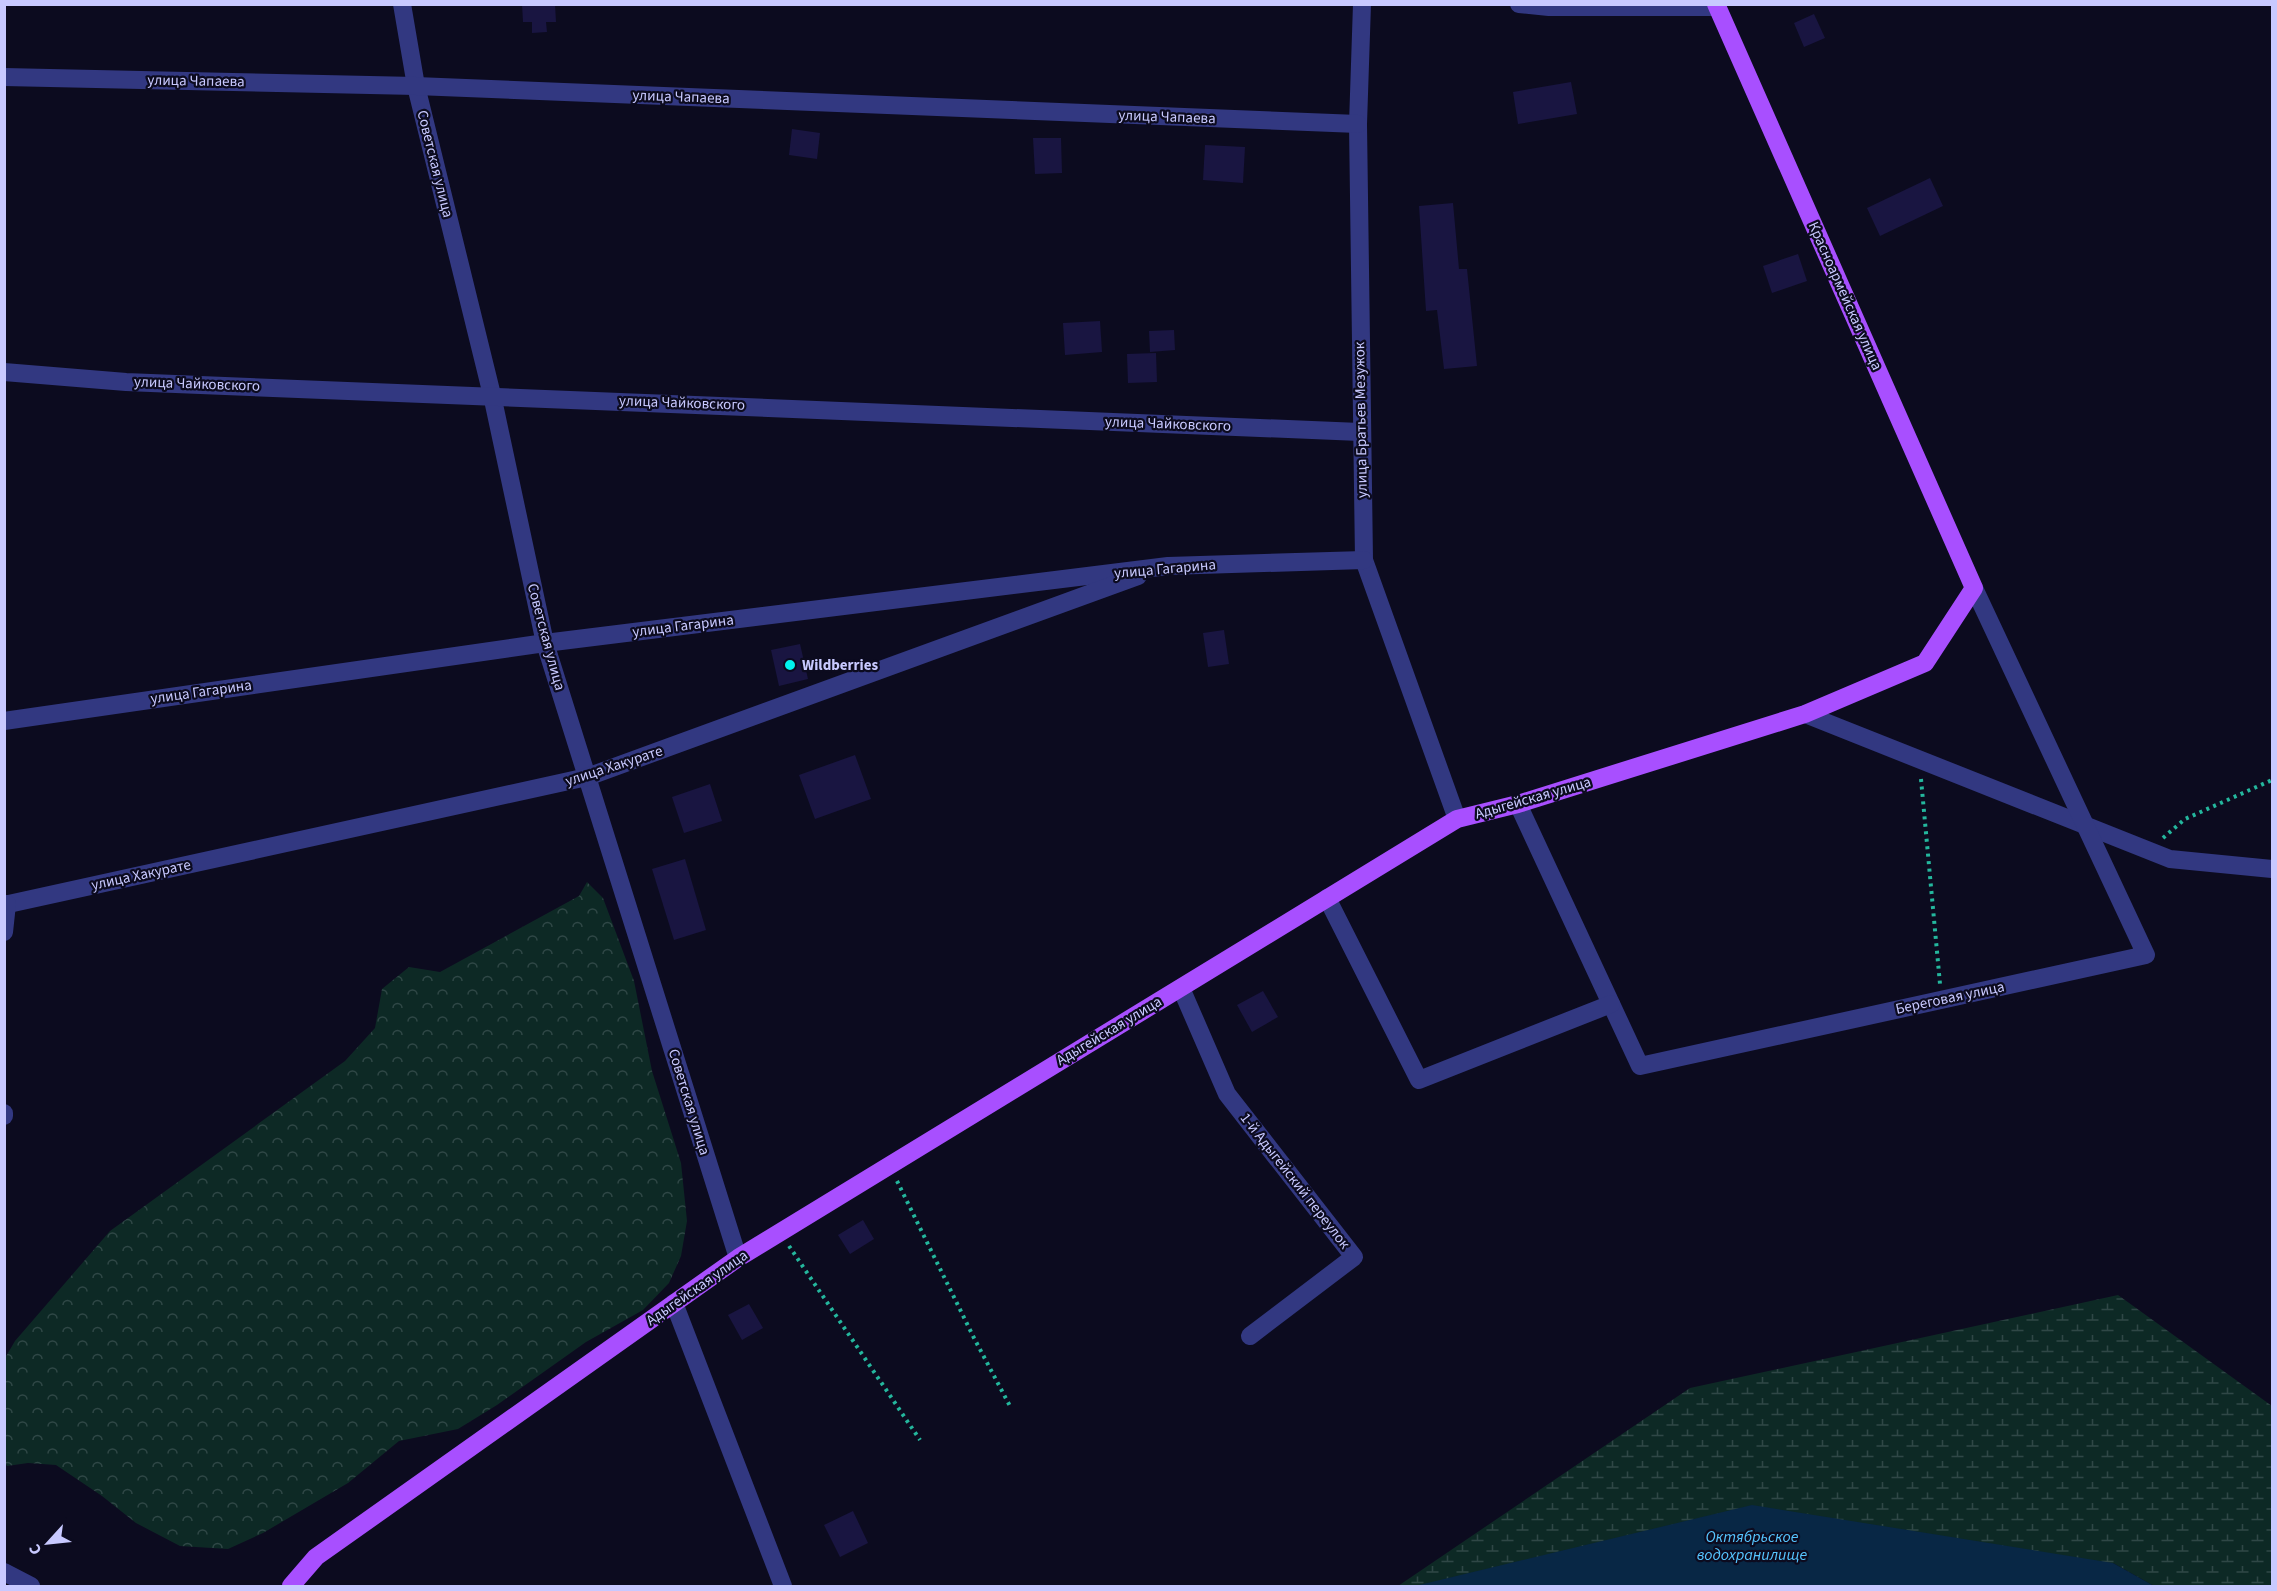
<svg xmlns="http://www.w3.org/2000/svg" width="2277" height="1591" font-family="'Source Sans 3',sans-serif">
<defs>
<pattern id="forest-crowns" width="20" height="18" patternUnits="userSpaceOnUse" patternTransform="scale(1.5)"><rect width="20" height="18" fill="#0d2925"/><path d="M2 6a3 3 0 1 1 6 0M12 15a3 3 0 1 1 6 0" fill="none" stroke="#2f4746"/></pattern>
<pattern id="wetland-marsh" width="20" height="14" patternUnits="userSpaceOnUse" patternTransform="scale(1.5)"><rect width="20" height="14" fill="#0d2925"/><path d="M1 5h8M5 5V1M11 12h8M15 12V8" fill="none" stroke="#2f4746"/></pattern>
</defs>
<rect width="100%" height="100%" fill="#0c0b1f"/>
<polygon fill="url(#forest-crowns)" points="587,882 603,898 634,981 652,1071 681,1163 687,1221 681,1256 669,1283 643,1310 586,1342 497,1405 458,1429 399,1441 348,1483 263,1533 228,1549 180,1546 136,1523 102,1496 56,1465 28,1463 7,1466 5,1463 5,1358 15,1341 110,1231 345,1061 375,1028 382,989 409,967 440,972 579,896"/>
<polygon fill="url(#wetland-marsh)" points="2118,1295 2272,1406 2272,1586 2154,1586 2113,1563 1398,1586 1690,1388"/>
<polygon fill="#082745" points="1752,1505 2113,1563 2154,1586 1415,1586"/>
<g fill="#191541">
<polygon points="522,4 555,4 556,22 546,22 547,32 532,33 532,22 523,22"/>
<polygon points="1814,14 1825,38 1804,47 1794,23"/>
<polygon points="1571,82 1577,114 1518,124 1513,92"/>
<polygon points="792,129 820,133 817,159 789,155"/>
<polygon points="1033,138 1061,138 1062,173 1035,174"/>
<polygon points="1205,145 1245,147 1243,183 1203,180"/>
<polygon points="1930,178 1943,206 1880,236 1867,208"/>
<polygon points="1453,203 1459,269 1467,269 1477,366 1444,369 1437,310 1426,311 1419,206"/>
<polygon points="1798,254 1807,281 1772,293 1763,266"/>
<polygon points="1100,321 1102,352 1065,355 1063,323"/>
<polygon points="1174,330 1175,350 1150,352 1149,331"/>
<polygon points="1156,353 1157,382 1128,383 1127,354"/>
<polygon points="1224,630 1229,664 1208,667 1203,633"/>
<polygon points="800,644 808,679 779,686 771,650"/>
<polygon points="855,755 871,799 815,819 799,775"/>
<polygon points="710,784 722,821 684,833 672,797"/>
<polygon points="685,859 706,930 674,940 652,869"/>
<polygon points="1263,991 1278,1017 1252,1032 1237,1005"/>
<polygon points="863,1220 874,1239 850,1254 838,1235"/>
<polygon points="749,1304 763,1328 742,1340 728,1315"/>
<polygon points="853,1511 868,1543 840,1557 824,1525"/>
</g>
<g fill="none" stroke-linecap="round" stroke-linejoin="round">
<g stroke="#24b79d" stroke-width="4" stroke-dasharray="3 4.5" stroke-linecap="butt">
<polyline points="1921,779 1940,984"/>
<polyline points="2163,838 2185,819 2272,780"/>
<polyline points="897,1181 974,1338 1011,1408"/>
<polyline points="789,1246 920,1440"/>
</g>
<g stroke="#323881" stroke-width="18">
<polyline points="402,4 416,86 492,395 545,643 738,1258"/>
<polyline points="1362,4 1358,124 1364,560 1457,819"/>
<polyline points="1519,4 1549,7 1717,7"/>
<polyline points="4,77 416,86 1358,124"/>
<polyline points="4,372 126,382 1360,432"/>
<polyline points="1805,714 2170,859 2272,869"/>
<polyline points="4,721 545,643 1168,566 1364,560"/>
<polyline points="1518,804 1640,1066 2146,955 1974,588"/>
<polyline points="1327,898 1419,1080 1611,1004"/>
<polyline points="4,905 587,777 1138,576"/>
<polyline points="4,932 7,904"/>
<polyline points="1181,988 1227,1094 1354,1257 1250,1336"/>
<polyline points="4,1113 4,1116"/>
<polyline points="674,1303 783,1586"/>
<polyline points="4,1572 31,1586"/>
</g>
<polyline stroke="#a84fff" stroke-width="18" points="291,1586 316,1557 738,1258 1457,819 1518,804 1805,714 1925,663 1974,588 1716,4"/>
</g>
<circle fill="#00f3ef" stroke="#0c0b1f" stroke-width="2" cx="790" cy="665" r="6"/>
<g text-anchor="middle" dominant-baseline="central" stroke-width="4.5" stroke-linejoin="round" paint-order="stroke">
<g font-size="15" fill="#c8c9ff" stroke="#0c0b1f">
<text transform="translate(196 81) rotate(1)">улица Чапаева</text>
<text transform="translate(681 97) rotate(2)">улица Чапаева</text>
<text transform="translate(1167 117) rotate(2)">улица Чапаева</text>
<text transform="translate(435 164) rotate(76)">Советская улица</text>
<text transform="translate(1845 296) rotate(66)">Красноармейская улица</text>
<text transform="translate(197 384) rotate(2)">улица Чайковского</text>
<text transform="translate(682 403) rotate(2)">улица Чайковского</text>
<text transform="translate(1361 420) rotate(-91)">улица Братьев Мезужок</text>
<text transform="translate(1168 424) rotate(2)">улица Чайковского</text>
<text transform="translate(1165 569) rotate(-5)">улица Гагарина</text>
<text transform="translate(683 626) rotate(-7)">улица Гагарина</text>
<text transform="translate(546 637) rotate(75)">Советская улица</text>
<text transform="translate(201 692) rotate(-8)">улица Гагарина</text>
<text transform="translate(614 766) rotate(-18)">улица Хакурате</text>
<text transform="translate(1533 798) rotate(-16)">Адыгейская улица</text>
<text transform="translate(141 875) rotate(-12)">улица Хакурате</text>
<text transform="translate(1950 998) rotate(-12)">Береговая улица</text>
<text transform="translate(1109 1031) rotate(-31)">Адыгейская улица</text>
<text transform="translate(689 1102) rotate(73)">Советская улица</text>
<text transform="translate(1295 1181) rotate(52)">1-й Адыгейский переулок</text>
<text transform="translate(697 1288) rotate(-35)">Адыгейская улица</text>
</g>
<g font-size="15" font-weight="bold" fill="#c8c9ff" stroke="#0c0b1f" text-anchor="start">
<text x="802" y="665">Wildberries</text>
</g>
<g font-size="16" font-style="italic" fill="#56c5ff" stroke="#0c0b1f">
<text x="1752" y="1537">Октябрьское<tspan x="1752" dy="18">водохранилище</tspan></text>
</g>
</g>
<rect width="2277" height="1591" fill="none" stroke="#c8c9ff" stroke-width="12"/>
<g transform="translate(48 1543) rotate(243)" stroke="#0c0b1f" stroke-width="4.5" paint-order="stroke">
<path d="M0-4.5L10 22L0 15L-10 22Z" fill="#c8c9ff"/>
<text y="-9" font-size="16" font-weight="bold" text-anchor="middle" fill="#c8c9ff">С</text>
</g>
</svg>
